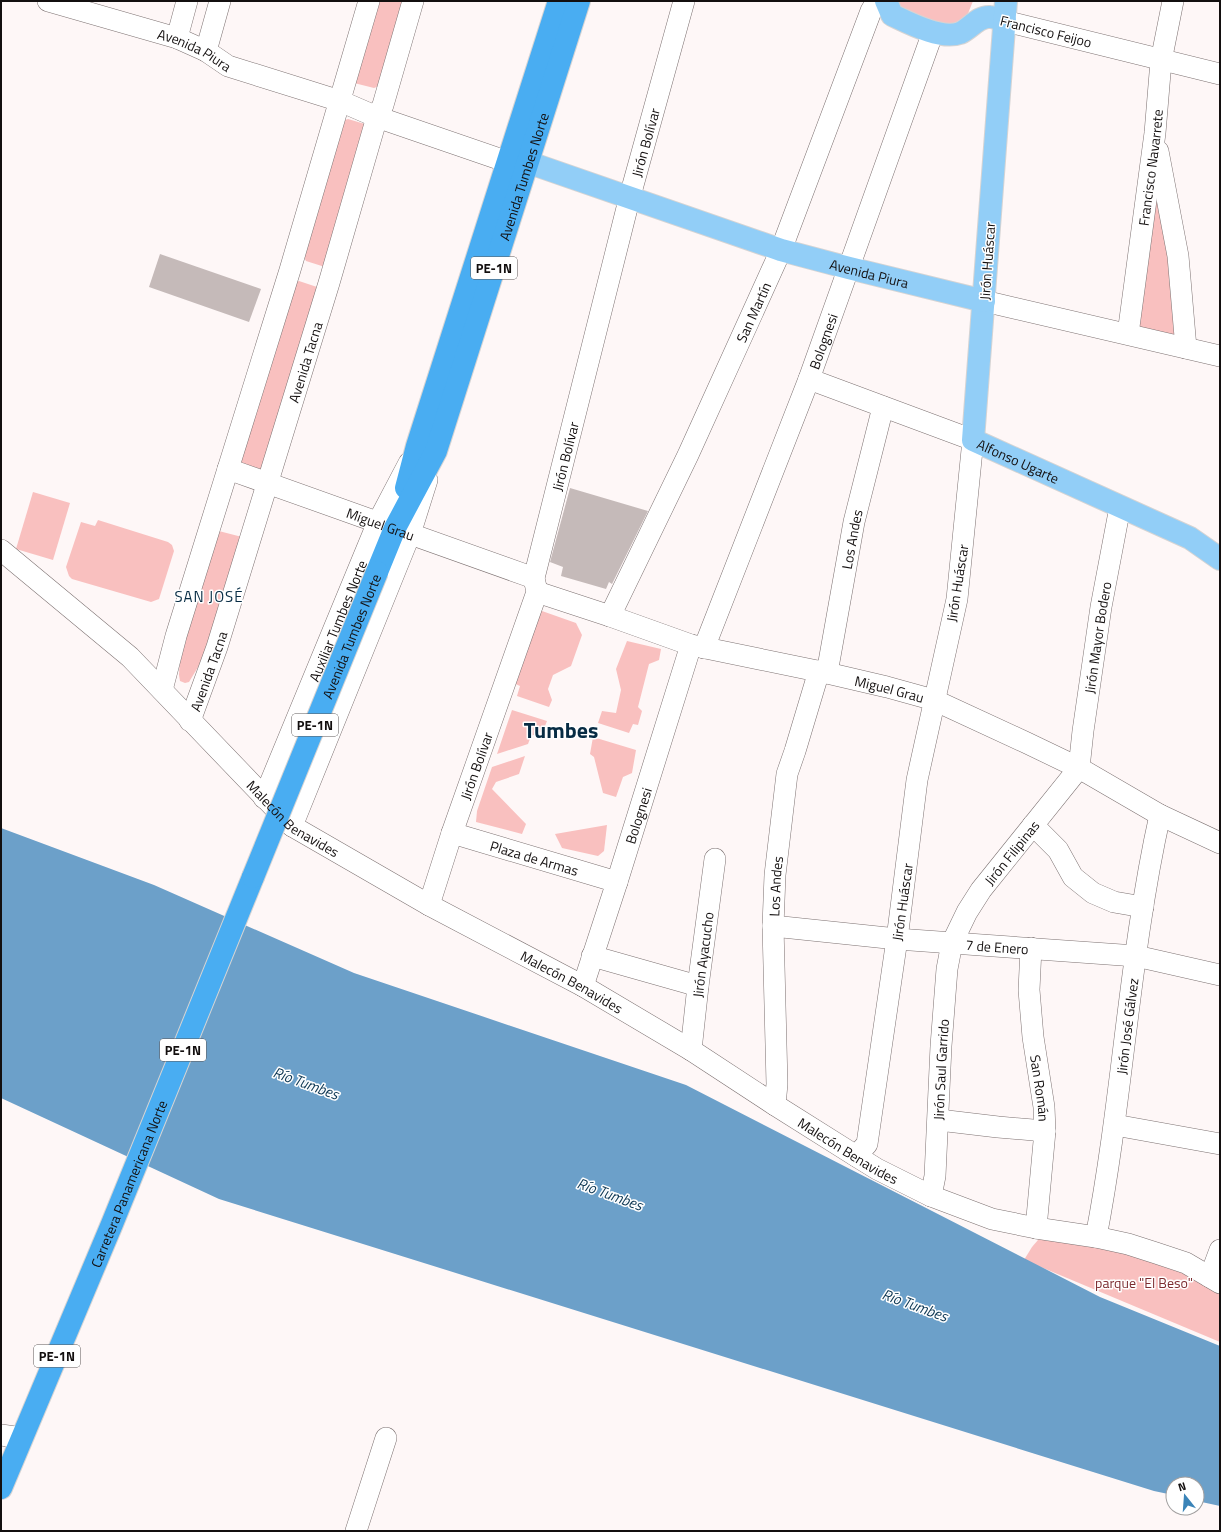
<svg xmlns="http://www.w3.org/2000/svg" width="1221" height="1532" font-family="'Titillium Web',sans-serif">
<rect width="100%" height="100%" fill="#fef7f7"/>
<g fill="#f9c0bf">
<polygon points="373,1 404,1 379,86 374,88 350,82"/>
<polygon points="894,1 973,1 967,16 950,28 899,12"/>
<polygon points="348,119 368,125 325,267 306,261 304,257 345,120"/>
<polygon points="1160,189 1180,336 1135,326 1157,192"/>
<polygon points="299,281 317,287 263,470 239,462 294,282"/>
<polygon points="33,492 70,503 53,560 16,549"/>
<polygon points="98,520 168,542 172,545 174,551 159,599 151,602 72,579 69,576 66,567 81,522 95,526"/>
<polygon points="215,530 242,537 209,649 189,682 185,683 180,681 179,675 181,638"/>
<polygon points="538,611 542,611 576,623 582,635 571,666 553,675 548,689 552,700 549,707 517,696 520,686 511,682"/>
<polygon points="627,641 661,649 659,660 649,664 638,707 642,711 638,725 633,724 629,733 598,723 602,711 616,713 621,690 616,669"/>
<polygon points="512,710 547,721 543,731 531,736 528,744 497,754"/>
<polygon points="593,737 636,750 632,773 623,777 616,797 603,793 594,757 590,754"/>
<polygon points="525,756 519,774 496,782 492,789 526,824 522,834 476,822 477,811 492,767"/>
<polygon points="607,825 604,851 598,856 562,848 555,834"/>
<polygon points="1044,1233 1153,1257 1220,1294 1220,1342 1024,1260 1032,1247"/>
</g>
<polygon fill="#6ca0c9" points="1,828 154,885 354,973 686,1085 1100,1297 1220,1346 1220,1506 1197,1501 1197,1484 1173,1484 1173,1495 1154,1491 219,1199 1,1098"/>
<g fill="#c5bab9">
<polygon points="160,254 261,289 249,322 149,287"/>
<polygon points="570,488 648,511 612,584 609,582 606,589 561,576 563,567 550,562"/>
</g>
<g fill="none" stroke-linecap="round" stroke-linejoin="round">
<g stroke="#7d7272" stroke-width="22">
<g id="minor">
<path id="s1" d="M48,1L177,38L206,51L228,66L340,101L377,117L508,162H525"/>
<polyline points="1005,21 1220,74"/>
<polyline points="177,38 187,1"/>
<polyline points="206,51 220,1"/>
<polyline points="1158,151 1178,256 1186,348"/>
<polyline points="984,301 1220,356"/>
<path id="s2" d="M1128,334L1155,133L1161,61L1173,1"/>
<polyline points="809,379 973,440 957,599 917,780 897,939 867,1144 856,1156"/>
<path id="s3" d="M228,469L534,578"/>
<path id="s4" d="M1,550L130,657L292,826L429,905L583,986L691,1050L775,1105L856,1156L877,1169L931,1196L992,1219L1036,1228L1096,1237L1128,1244L1156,1253L1186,1263L1220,1283"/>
<path id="s5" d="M537,592L610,616L691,645L827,673L887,687L934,700L1027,743L1079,768L1160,815L1220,843"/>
<path id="s6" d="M610,616L688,455L781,250L871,11L877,1"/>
<path id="s7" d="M704,648L809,379L933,32"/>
<path id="s8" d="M827,673L854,522L883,407"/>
<polyline points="162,690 176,636 290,270 369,1"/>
<path id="s9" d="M190,721L217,647L329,283L377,117L383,105L413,1"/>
<path id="s10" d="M264,798L378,522L409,463"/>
<polyline points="1033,825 1058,850 1073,877 1093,893 1114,902 1143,907"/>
<polyline points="292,826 410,534 427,480"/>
<path id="s11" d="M452,833L617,882"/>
<path id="s12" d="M429,905L452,833L537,592L534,578L630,196L684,1"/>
<path id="s13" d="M773,926L897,939L1136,956L1220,975"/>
<path id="s14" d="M1031,948L1029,990L1033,1037L1044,1107L1045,1131L1036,1228"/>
<polyline points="592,956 698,986"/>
<path id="s15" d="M583,986L617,882L691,645"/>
<path id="s16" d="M691,1050L698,986L715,859"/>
<path id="s17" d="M775,1105L777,1084L773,926L775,875L787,774L795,751L819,671"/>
<polyline points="939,1120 998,1127 1045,1131"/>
<polyline points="1115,1125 1220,1144"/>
<path id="s18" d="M931,1196L935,1176L941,1046L947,969L952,943L967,912L981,890L1079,768L1083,731L1101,607L1120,507"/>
<path id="s19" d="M1096,1237C1123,1097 1129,954 1160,815"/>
<polyline points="1210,1277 1220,1250"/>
<polyline points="1,1435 22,1438"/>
<polyline points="356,1531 386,1438"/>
</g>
</g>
<g stroke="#d5d4d4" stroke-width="24">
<g id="major">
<path d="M886,1L892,15C909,23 941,40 960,33C970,29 978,16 990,17C994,17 1000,20 1005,21"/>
<path id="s20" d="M1006,1L973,440L1190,538L1220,559"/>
<path id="s21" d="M527,162L781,250L849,268L984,301"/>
</g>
</g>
<g stroke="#d5d4d4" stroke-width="24">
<g id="highway">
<polyline points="406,488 417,446 559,1"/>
<path id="s22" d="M377,572L395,528L436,451L579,1"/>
<path id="s23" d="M1,1488L112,1224L253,877"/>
</g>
</g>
<use href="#minor" stroke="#fff" stroke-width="21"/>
<use href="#major" stroke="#92cef7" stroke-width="22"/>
<use href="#highway" stroke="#49adf2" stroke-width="22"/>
<g stroke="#d5d4d4" stroke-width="24" stroke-linecap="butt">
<g id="highway-bridge">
<path id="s24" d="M253,877L377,572"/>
</g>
</g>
<use href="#highway-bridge" stroke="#49adf2" stroke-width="22"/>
</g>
<g text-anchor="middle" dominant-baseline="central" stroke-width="3" stroke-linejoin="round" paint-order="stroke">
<g fill="#fff" stroke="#5a5757" stroke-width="1">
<rect x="471" y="257" width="46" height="22" rx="3"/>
<rect x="292" y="714" width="46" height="22" rx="3"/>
<rect x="160" y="1039" width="46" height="22" rx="3"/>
<rect x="34" y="1345" width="46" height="22" rx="3"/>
</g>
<g font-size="13" font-weight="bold" fill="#130f0f">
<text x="494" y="268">PE-1N</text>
<text x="315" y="725">PE-1N</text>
<text x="183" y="1050">PE-1N</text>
<text x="57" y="1356">PE-1N</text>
</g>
<g font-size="14" fill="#130f0f" stroke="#fff">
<text transform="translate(1046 31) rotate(14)">Francisco Feijoo</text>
<text stroke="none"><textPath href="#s1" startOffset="155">Avenida Piura</textPath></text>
<text stroke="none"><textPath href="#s12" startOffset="795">Jirón Bolívar</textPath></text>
<text stroke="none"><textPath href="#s2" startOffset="168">Francisco Navarrete</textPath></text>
<text stroke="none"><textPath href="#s22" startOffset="423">Avenida Tumbes Norte</textPath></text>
<text transform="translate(987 261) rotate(-86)">Jirón Huáscar</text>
<text stroke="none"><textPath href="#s21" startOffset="360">Avenida Piura</textPath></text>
<text stroke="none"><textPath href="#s6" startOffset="336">San Martín</textPath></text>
<text stroke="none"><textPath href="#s7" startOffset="329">Bolognesi</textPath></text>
<text stroke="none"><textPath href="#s9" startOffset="377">Avenida Tacna</textPath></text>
<text stroke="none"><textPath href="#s12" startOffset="471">Jirón Bolívar</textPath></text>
<text stroke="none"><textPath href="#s20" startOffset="490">Alfonso Ugarte</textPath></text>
<text stroke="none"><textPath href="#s3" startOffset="162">Miguel Grau</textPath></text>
<text stroke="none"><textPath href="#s8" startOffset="136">Los Andes</textPath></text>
<text transform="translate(957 583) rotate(-81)">Jirón Huáscar</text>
<text stroke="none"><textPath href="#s10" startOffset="192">Auxiliar Tumbes Norte</textPath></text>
<text stroke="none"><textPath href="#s24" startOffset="260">Avenida Tumbes Norte</textPath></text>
<text stroke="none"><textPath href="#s18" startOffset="603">Jirón Mayor Bodero</textPath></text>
<text stroke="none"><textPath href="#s9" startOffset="53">Avenida Tacna</textPath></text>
<text stroke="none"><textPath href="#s5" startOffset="366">Miguel Grau</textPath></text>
<text stroke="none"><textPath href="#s12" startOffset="147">Jirón Bolívar</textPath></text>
<text stroke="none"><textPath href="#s15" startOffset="179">Bolognesi</textPath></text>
<text stroke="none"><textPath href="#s4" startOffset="398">Malecón Benavides</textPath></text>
<text stroke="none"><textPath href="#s18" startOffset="363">Jirón Filipinas</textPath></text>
<text stroke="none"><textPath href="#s11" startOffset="86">Plaza de Armas</textPath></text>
<text stroke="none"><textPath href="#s17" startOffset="219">Los Andes</textPath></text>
<text transform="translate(902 902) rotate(-82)">Jirón Huáscar</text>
<text stroke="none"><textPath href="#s13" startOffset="225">7 de Enero</textPath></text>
<text stroke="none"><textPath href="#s16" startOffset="96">Jirón Ayacucho</textPath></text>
<text stroke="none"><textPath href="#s4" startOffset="722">Malecón Benavides</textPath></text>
<text stroke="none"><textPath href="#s19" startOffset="213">Jirón José Gálvez</textPath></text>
<text stroke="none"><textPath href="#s18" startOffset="127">Jirón Saul Garrido</textPath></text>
<text stroke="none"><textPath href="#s14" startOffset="141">San Román</textPath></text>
<text stroke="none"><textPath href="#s4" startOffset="1046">Malecón Benavides</textPath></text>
<text stroke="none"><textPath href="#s23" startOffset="330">Carretera Panamericana Norte</textPath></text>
</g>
<g font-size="14" fill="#7d2c30" stroke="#fff">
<text x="1144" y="1282">parque "El Beso"</text>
</g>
<g font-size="15" letter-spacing="1" fill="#072c44" stroke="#fff">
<text x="209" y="596">SAN JOSÉ</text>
</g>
<g font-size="15" font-style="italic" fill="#0f3955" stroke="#fff">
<text transform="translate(306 1083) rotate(20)">Río Tumbes</text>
<text transform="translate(610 1194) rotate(20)">Río Tumbes</text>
<text transform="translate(915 1305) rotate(20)">Río Tumbes</text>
</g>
<g font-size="22" font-weight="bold" fill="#072c44" stroke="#fff">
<text x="561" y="730">Tumbes</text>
</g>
</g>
<rect width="1221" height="1532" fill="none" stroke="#130f0f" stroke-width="4"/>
<g transform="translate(1185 1496) rotate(343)"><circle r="19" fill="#ffffff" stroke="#a19f9f"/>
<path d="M0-3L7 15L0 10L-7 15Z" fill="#3b84b8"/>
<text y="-6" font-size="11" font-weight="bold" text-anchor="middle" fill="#130f0f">N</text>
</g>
</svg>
